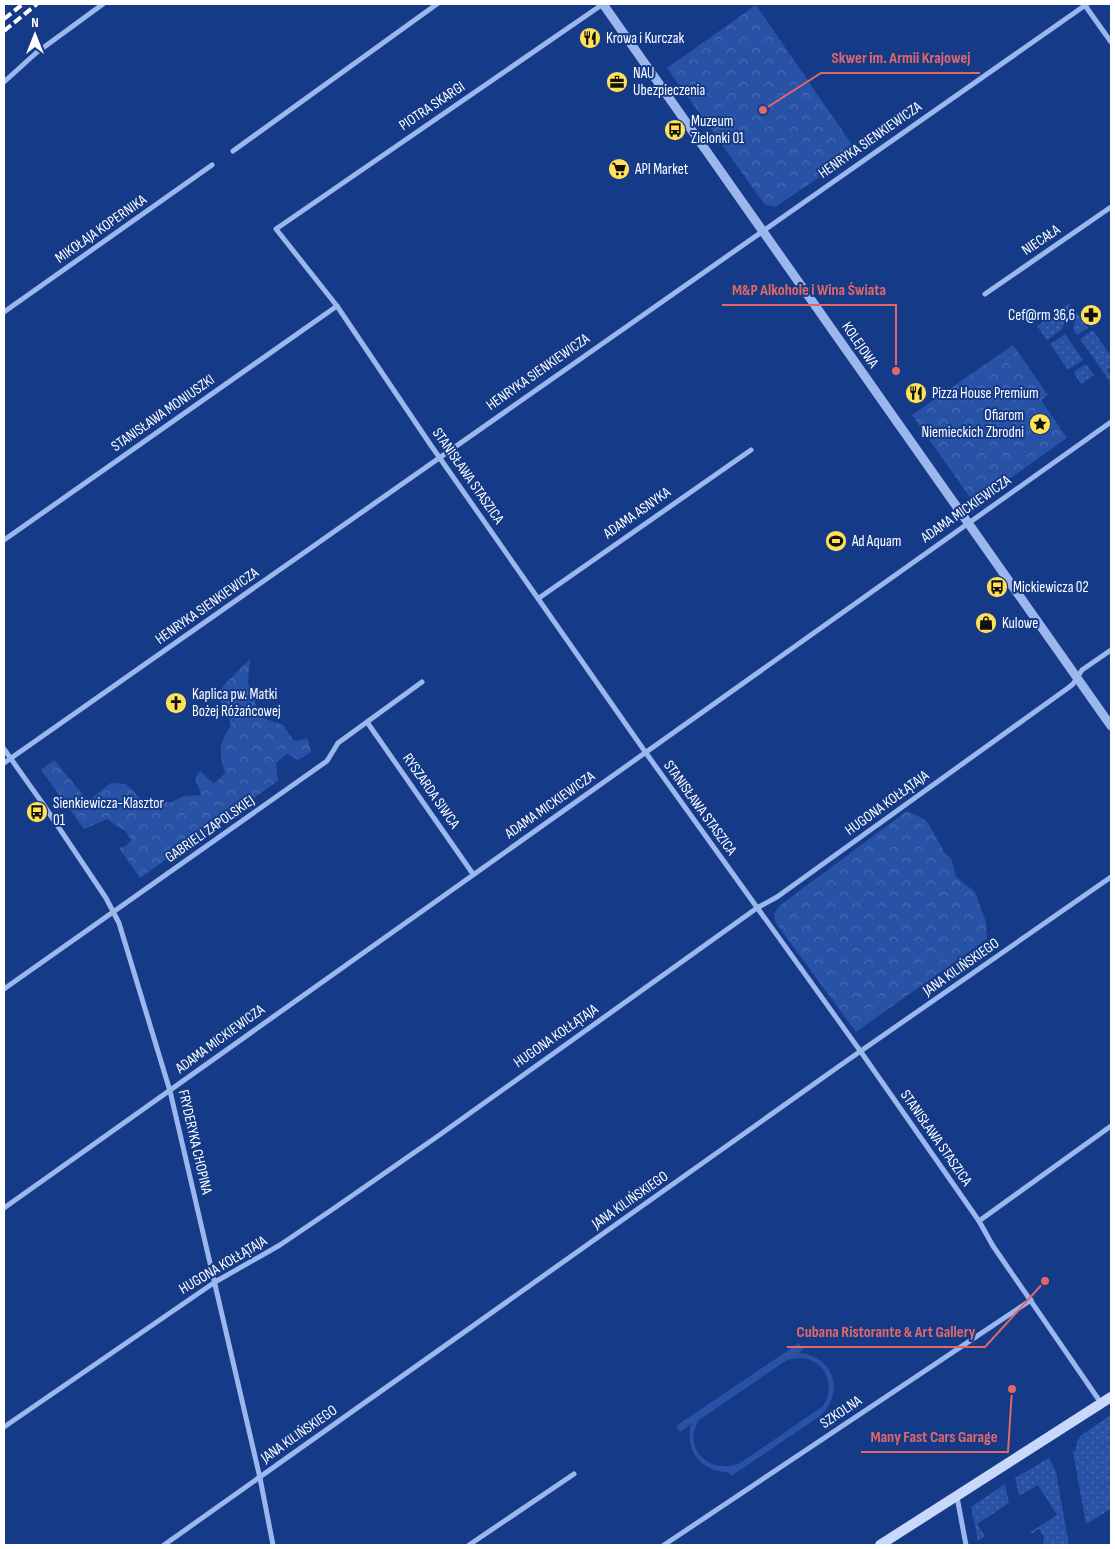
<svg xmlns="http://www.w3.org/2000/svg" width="1115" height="1549" font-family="'Sofia Sans Condensed',sans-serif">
<defs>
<pattern id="grass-dots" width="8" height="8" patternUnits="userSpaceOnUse" patternTransform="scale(1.25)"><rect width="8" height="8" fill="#2752a6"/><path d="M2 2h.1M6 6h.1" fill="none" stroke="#476cb3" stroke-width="1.8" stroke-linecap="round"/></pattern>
<pattern id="forest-crowns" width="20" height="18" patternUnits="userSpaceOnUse" patternTransform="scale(1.25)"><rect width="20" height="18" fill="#2752a6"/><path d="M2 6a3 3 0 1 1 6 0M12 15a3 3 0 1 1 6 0" fill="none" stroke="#476cb3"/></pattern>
</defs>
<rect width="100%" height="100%" fill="#153a87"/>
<g fill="url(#grass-dots)">
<polygon points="1070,303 1062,329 1047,340 1037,326"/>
<polygon points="1077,312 1088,328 1077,335 1073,329"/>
<polygon points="1091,331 1094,332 1111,356 1111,366 1107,370 1111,376 1111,383 1080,339"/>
<polygon points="1065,334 1083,360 1068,370 1050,344"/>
<polygon points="1086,364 1094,375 1081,384 1075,375 1075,371"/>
<polygon points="1111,1415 1111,1509 1086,1524 1073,1452 1076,1450 1077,1441 1080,1436"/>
<polygon points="1049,1458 1056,1472 1069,1545 1045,1545 1043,1542 1044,1537 1039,1529 1033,1533 1029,1533 1057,1515 1038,1485 1019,1496 1015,1478"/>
<polygon points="1005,1484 1009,1503 977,1524 985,1536 978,1541 971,1507"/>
</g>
<g fill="url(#forest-crowns)">
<polygon points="756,5 857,152 775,207 765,205 667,68"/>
<polygon points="1013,345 1048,395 1041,400 1067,438 978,501 975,501 971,499 912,415"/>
<path d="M250,659L248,682L260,717L283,725L294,741L308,739L311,752L298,760L287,754L276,763L278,781L140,878L119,848L126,846L131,840L126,832L107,819L84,829L41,770L54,760L88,801L111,783L126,784L141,799L152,797L169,803L184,796L201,795L195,778L200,771L214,784L225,773C219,752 218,744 231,726L228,714L218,698L223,686Z"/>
<polygon points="907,811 926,820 945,853 951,858 956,877 975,892 986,922 987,939 856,1032 775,922 774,914 779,906"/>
</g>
<path fill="#2752a6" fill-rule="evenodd" d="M799,1343L803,1349L799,1353C834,1356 846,1393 819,1417L731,1476L728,1472C702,1472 684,1450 691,1424L680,1432L676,1426ZM802,1358C826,1360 836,1387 823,1406L740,1463C710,1476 681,1448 699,1420L784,1362L790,1359Z"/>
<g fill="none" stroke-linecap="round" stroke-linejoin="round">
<g stroke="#9bb7ee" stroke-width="5">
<polyline points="603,4 276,229 337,306 430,444 646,753 861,1052 979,1221 993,1246 1101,1403"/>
<polyline points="1084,4 1111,42"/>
<polyline points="4,82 36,53 103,4"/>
<polyline points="233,151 437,4"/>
<polyline points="985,294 1111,207"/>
<polyline points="4,312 212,165"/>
<polyline points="4,540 337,306"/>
<polyline points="539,598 751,450"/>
<polyline points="367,722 473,874"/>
<polyline points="4,749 43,804 106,898 119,923 170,1091 260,1478 273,1545"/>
<polyline points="4,763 1087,4"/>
<polyline points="4,989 327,761 338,743 422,682"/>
<polyline points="4,1208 1111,422"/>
<polyline points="979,1221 1111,1126"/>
<polyline points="4,1427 215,1282 280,1245 333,1209 438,1136 757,908 777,897 1068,688 1073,684 1082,670 1111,650"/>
<polyline points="957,1497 966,1545"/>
<polyline points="164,1545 845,1062 1111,877"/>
<polyline points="469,1545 574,1474"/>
<polyline points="664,1545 1031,1300"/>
</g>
<polyline stroke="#9bb7ee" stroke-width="9" points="603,4 1111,726"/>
<polyline stroke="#c8d8fa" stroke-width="10" points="880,1545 1111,1397"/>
<g stroke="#fff" stroke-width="4" stroke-dasharray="9 4" stroke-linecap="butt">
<polyline points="4,19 23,4"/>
<polyline points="4,31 37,4"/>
</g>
</g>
<defs>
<g id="restaurant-disc" transform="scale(1.125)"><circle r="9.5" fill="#ffe158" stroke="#153a87"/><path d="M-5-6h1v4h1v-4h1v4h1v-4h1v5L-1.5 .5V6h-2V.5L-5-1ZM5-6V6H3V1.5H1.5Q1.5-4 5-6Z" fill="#111"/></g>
<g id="office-disc" transform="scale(1.125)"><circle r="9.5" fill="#ffe158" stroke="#153a87"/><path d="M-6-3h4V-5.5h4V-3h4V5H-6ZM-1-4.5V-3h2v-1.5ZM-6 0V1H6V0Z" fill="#111"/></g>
<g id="bus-disc" transform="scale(1.125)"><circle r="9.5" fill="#ffe158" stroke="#153a87"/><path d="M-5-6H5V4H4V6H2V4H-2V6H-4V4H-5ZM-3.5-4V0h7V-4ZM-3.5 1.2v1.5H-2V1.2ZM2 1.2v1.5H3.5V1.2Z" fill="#111"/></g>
<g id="supermarket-disc" transform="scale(1.125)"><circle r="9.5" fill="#ffe158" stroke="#153a87"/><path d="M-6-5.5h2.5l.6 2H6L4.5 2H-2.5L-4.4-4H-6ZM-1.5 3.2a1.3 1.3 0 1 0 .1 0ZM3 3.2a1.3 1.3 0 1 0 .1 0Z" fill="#111"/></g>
<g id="pharmacy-disc" transform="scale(1.125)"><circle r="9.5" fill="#ffe158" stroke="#153a87"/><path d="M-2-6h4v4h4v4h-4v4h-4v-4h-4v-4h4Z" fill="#111"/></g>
<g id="sight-disc" transform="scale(1.125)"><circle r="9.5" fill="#ffe158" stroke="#153a87"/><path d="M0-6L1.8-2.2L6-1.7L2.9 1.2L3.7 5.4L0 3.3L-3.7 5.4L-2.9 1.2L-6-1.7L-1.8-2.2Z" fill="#111"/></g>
<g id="stadium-disc" transform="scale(1.125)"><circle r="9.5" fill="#ffe158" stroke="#153a87"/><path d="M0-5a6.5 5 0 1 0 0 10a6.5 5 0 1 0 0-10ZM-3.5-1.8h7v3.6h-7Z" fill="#111"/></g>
<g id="shop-disc" transform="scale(1.125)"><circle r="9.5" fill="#ffe158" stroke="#153a87"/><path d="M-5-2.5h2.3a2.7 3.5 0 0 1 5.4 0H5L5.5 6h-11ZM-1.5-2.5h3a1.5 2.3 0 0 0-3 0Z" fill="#111"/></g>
<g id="church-disc" transform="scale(1.125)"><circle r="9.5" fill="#ffe158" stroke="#153a87"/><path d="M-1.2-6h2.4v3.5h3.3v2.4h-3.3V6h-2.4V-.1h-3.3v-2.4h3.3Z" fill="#111"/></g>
</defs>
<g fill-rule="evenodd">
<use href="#restaurant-disc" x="590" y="38"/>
<use href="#office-disc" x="617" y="82"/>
<use href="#bus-disc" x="675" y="130"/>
<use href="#supermarket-disc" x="619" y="169"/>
<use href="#pharmacy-disc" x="1091" y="315"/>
<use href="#restaurant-disc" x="916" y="393"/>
<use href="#sight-disc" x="1040" y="424"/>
<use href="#stadium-disc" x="836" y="541"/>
<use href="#bus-disc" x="997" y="587"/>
<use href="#shop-disc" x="986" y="623"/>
<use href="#church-disc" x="176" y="703"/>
<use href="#bus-disc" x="37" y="812"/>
</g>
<g text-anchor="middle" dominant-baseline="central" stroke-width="4" stroke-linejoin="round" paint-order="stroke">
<g font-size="15" fill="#fff" stroke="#153a87" text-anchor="start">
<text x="606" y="38">Krowa i Kurczak</text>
<text x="633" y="73">NAU<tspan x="633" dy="17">Ubezpieczenia</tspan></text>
<text x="691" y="121">Muzeum<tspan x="691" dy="17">Zielonki 01</tspan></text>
<text x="635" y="169">API Market</text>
<text x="1075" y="315" text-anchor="end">Cef@rm 36,6</text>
<text x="932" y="393">Pizza House Premium</text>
<text x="1024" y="415" text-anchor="end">Ofiarom<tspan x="1024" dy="17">Niemieckich Zbrodni</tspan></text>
<text x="852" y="541">Ad Aquam</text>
<text x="1013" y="587">Mickiewicza 02</text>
<text x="1002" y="623">Kulowe</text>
<text x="192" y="694">Kaplica pw. Matki<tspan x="192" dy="17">Bożej Różańcowej</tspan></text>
<text x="53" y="803">Sienkiewicza-Klasztor<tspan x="53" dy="17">01</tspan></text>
</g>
<g font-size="15" fill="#fff" stroke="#153a87">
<text transform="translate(432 106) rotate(-34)">PIOTRA SKARGI</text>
<text transform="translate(870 140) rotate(-35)">HENRYKA SIENKIEWICZA</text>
<text transform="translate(101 229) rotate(-35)">MIKOŁAJA KOPERNIKA</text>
<text transform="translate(1041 240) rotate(-34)">NIECAŁA</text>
<text transform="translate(860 345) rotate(55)">KOLEJOWA</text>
<text transform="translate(538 372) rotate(-35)">HENRYKA SIENKIEWICZA</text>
<text transform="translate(163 413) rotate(-35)">STANISŁAWA MONIUSZKI</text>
<text transform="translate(468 476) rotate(55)">STANISŁAWA STASZICA</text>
<text transform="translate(966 509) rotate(-35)">ADAMA MICKIEWICZA</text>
<text transform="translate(637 513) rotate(-35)">ADAMA ASNYKA</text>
<text transform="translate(207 606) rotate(-35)">HENRYKA SIENKIEWICZA</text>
<text transform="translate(431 791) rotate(55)">RYSZARDA SIWCA</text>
<text transform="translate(887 803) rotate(-36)">HUGONA KOŁŁĄTAJA</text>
<text transform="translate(550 805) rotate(-35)">ADAMA MICKIEWICZA</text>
<text transform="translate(700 808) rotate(54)">STANISŁAWA STASZICA</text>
<text transform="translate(210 829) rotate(-35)">GABRIELI ZAPOLSKIEJ</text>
<text transform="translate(961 967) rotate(-35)">JANA KILIŃSKIEGO</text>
<text transform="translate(556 1036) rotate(-35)">HUGONA KOŁŁĄTAJA</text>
<text transform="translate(220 1039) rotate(-36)">ADAMA MICKIEWICZA</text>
<text transform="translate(936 1138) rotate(55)">STANISŁAWA STASZICA</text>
<text transform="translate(195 1142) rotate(77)">FRYDERYKA CHOPINA</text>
<text transform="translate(630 1200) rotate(-35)">JANA KILIŃSKIEGO</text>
<text transform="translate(223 1265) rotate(-31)">HUGONA KOŁŁĄTAJA</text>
<text transform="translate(841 1412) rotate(-34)">SZKOLNA</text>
<text transform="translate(299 1434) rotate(-35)">JANA KILIŃSKIEGO</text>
</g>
</g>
<path fill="none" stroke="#e26868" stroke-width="2" d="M763 110L821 73H980M896 371L896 305H722M1045 1281L985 1347H787M1012 1389L1008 1452H861"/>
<g fill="#e26868" stroke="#153a87" stroke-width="2">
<circle cx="763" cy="110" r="5"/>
<circle cx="896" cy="371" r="5"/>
<circle cx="1045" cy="1281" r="5"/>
<circle cx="1012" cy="1389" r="5"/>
</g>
<g font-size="16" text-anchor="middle" font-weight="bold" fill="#e26868" stroke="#153a87" stroke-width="4" stroke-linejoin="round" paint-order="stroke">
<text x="901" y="63">Skwer im. Armii Krajowej</text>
<text x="809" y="295">M&amp;P Alkohole i Wina Świata</text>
<text x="886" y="1337">Cubana Ristorante &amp; Art Gallery</text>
<text x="934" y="1442">Many Fast Cars Garage</text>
</g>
<rect width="1115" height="1549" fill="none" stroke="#ffffff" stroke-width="10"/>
<g transform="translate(35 35)" stroke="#153a87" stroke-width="4" paint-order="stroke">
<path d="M0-4L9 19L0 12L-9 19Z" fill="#ffffff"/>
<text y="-8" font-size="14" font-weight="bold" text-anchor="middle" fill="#ffffff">N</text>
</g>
</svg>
